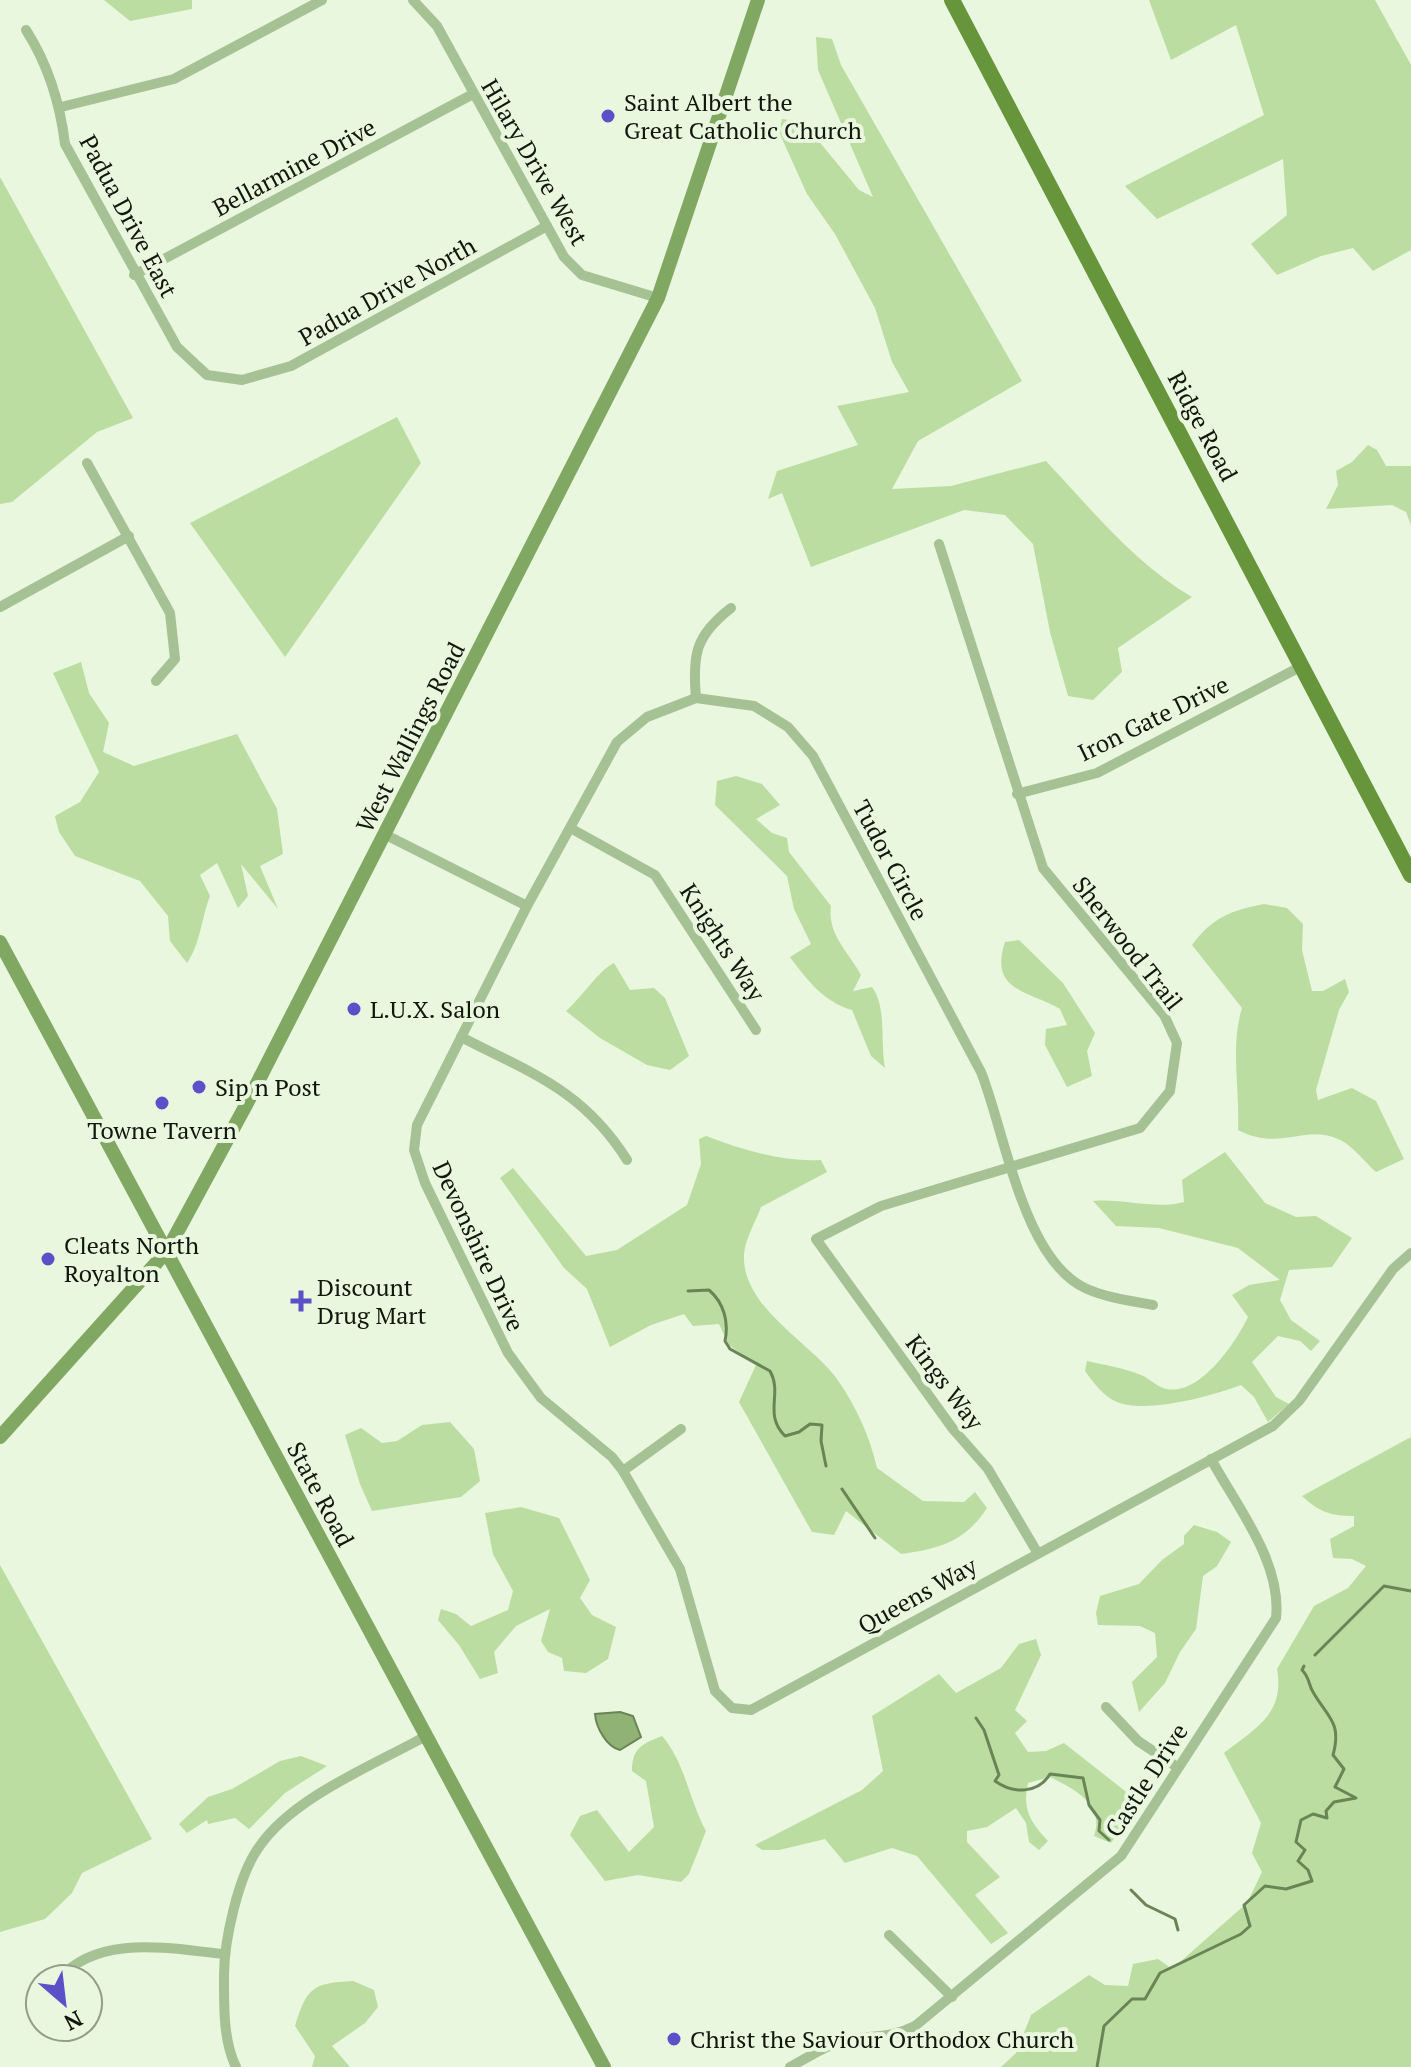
<svg xmlns="http://www.w3.org/2000/svg" width="1411" height="2067" font-family="'PT Serif',serif">
<rect width="100%" height="100%" fill="#e8f7de"/>
<g fill="#bbdda1">
<polygon points="104,0 192,0 192,9 130,21"/>
<polygon points="1149,0 1375,0 1411,65 1411,250 1373,271 1353,248 1321,256 1277,275 1251,244 1287,215 1283,159 1157,219 1125,186 1264,115 1236,25 1171,60"/>
<path d="M816,37L832,39L841,65L1022,381L918,441L892,489L951,486L1046,461C1092,510 1134,563 1192,597L1118,648L1122,672L1093,700L1068,696L1050,632L1033,544L1005,515L964,510L811,567L782,493L768,499L777,471L858,445L837,406L909,392L892,362L875,308L835,234L807,194L779,132L782,119L803,122L859,190L873,197L818,70Z"/>
<polygon points="0,177 133,418 97,432 12,502 0,504"/>
<polygon points="397,417 421,463 285,657 190,523"/>
<polygon points="1368,445 1377,450 1386,466 1411,466 1411,525 1406,512 1392,505 1326,509 1338,485 1336,471 1352,462"/>
<path d="M81,662L89,693L109,723L103,752L134,766L237,734L277,809L283,854L260,866L278,909L241,864L248,896L238,908L217,863L200,875L210,896C201,919 201,943 187,963L170,941L168,916L140,881L75,856L59,832L55,816L80,802L99,772L53,673Z"/>
<path d="M736,776L762,784L780,805L756,819L772,833L787,838L789,852L831,906C827,934 848,951 861,975L853,991L872,987C887,1007 880,1042 885,1068L871,1056L852,1010C825,1003 806,979 790,957L811,944L794,909L787,876L715,805L717,781Z"/>
<path d="M1264,904L1287,908L1303,924L1302,950L1312,991H1323L1345,979L1349,992L1339,1010L1316,1090L1318,1100L1352,1088L1376,1101L1404,1159L1376,1172C1365,1162 1351,1144 1338,1139C1304,1124 1281,1152 1238,1130C1240,1089 1230,1047 1242,1008L1192,945C1212,918 1231,910 1264,904Z"/>
<path d="M1019,940L1063,983L1095,1033L1087,1051L1092,1076L1067,1087L1045,1045L1046,1029L1067,1025L1060,1009C1027,990 989,991 1005,942Z"/>
<path d="M614,963L630,990L654,988L665,998L689,1056L670,1070L647,1065L600,1038L566,1011C582,997 599,970 614,963Z"/>
<path d="M706,1136C743,1150 782,1162 821,1160L827,1172L761,1207C756,1221 745,1239 744,1254C741,1307 810,1342 837,1379C856,1406 870,1437 877,1468L923,1501L964,1502L975,1492L987,1508C966,1541 939,1549 901,1554L846,1511L834,1535L812,1532L739,1402L756,1365L729,1345L719,1324L693,1326L684,1314L651,1325L610,1347L587,1289L564,1268L500,1178L513,1168L586,1256L617,1250L687,1205L701,1164L699,1139Z"/>
<path d="M1225,1152L1265,1203L1296,1217L1316,1216L1352,1238L1332,1267L1289,1270L1280,1300L1291,1320L1320,1341L1311,1351L1300,1341L1278,1336L1252,1362L1276,1397L1289,1404L1268,1422L1254,1397L1241,1385C1213,1396 1145,1414 1117,1402C1103,1396 1093,1382 1085,1371L1087,1361C1105,1365 1124,1368 1141,1375C1149,1378 1155,1385 1163,1388C1198,1400 1236,1342 1248,1317L1232,1295L1249,1285L1280,1280L1238,1248L1159,1228L1116,1226L1093,1201C1123,1198 1155,1210 1184,1202L1182,1180Z"/>
<polygon points="450,1422 474,1449 480,1481 461,1497 372,1511 360,1484 345,1435 361,1428 382,1443 397,1441 422,1425"/>
<path d="M1411,1437V2067H1001L1016,2053L1031,2015L1089,1975L1105,1985L1128,1986L1133,1964L1158,1959L1172,1969L1247,1903L1262,1872L1252,1853L1261,1823L1224,1753C1256,1728 1285,1714 1277,1669L1314,1606L1348,1588L1366,1566L1352,1559L1333,1558L1330,1539L1354,1526V1516C1331,1516 1319,1512 1302,1496Z"/>
<polygon points="521,1507 559,1518 590,1580 580,1598 592,1615 616,1627 608,1659 586,1673 564,1671 562,1658 548,1652 541,1641 550,1609 516,1626 494,1652 498,1673 480,1679 459,1645 438,1620 441,1609 456,1614 471,1626 508,1610 513,1591 493,1554 485,1513"/>
<polygon points="1194,1525 1217,1532 1231,1542 1217,1566 1203,1576 1196,1629 1180,1652 1165,1683 1139,1712 1132,1682 1157,1657 1155,1633 1140,1626 1098,1625 1096,1613 1100,1596 1139,1584 1162,1560 1184,1544 1184,1536"/>
<polygon points="0,1565 152,1839 82,1873 72,1893 45,1919 0,1932"/>
<path d="M1036,1639L1041,1655L1015,1710L1027,1721L1015,1733L1028,1752L1046,1751L1064,1743L1139,1802L1111,1843L1094,1836C1105,1805 1075,1789 1050,1777L1028,1783C1022,1809 1030,1822 1048,1841L1039,1850L1029,1842L1026,1823L1016,1808L987,1827L967,1831V1842L1000,1877L975,1895L1008,1933L991,1944L917,1856L892,1848L845,1863L825,1839L779,1850H762L755,1845L862,1790L883,1771L872,1716L939,1674L956,1693L1001,1668L1019,1644Z"/>
<path d="M662,1736C685,1762 689,1800 706,1831L689,1874L681,1882L638,1875L605,1881L570,1835L580,1816L597,1810L629,1852L654,1827L646,1781L632,1771C632,1748 642,1744 662,1736Z"/>
<polygon points="301,1756 327,1766 285,1793 249,1829 235,1818 208,1824 207,1820 187,1833 179,1824 208,1797 232,1789 280,1761"/>
<path d="M353,1981L374,1990L378,2007L365,2023L332,2046L350,2067H312L315,2056L295,2026C307,1987 313,1983 353,1981Z"/>
</g>
<path fill="#90b375" stroke="#6a8456" stroke-width="2" d="M620,1712L633,1716L641,1737L620,1750C607,1747 596,1728 595,1714Z"/>
<g fill="none" stroke-linecap="round" stroke-linejoin="round">
<g stroke="#6a8456" stroke-width="3">
<path d="M688,1291L709,1290C724,1303 729,1322 725,1341L730,1349L770,1371C783,1394 763,1414 785,1436L799,1432L810,1424L822,1425L821,1441L826,1466"/>
<polyline points="842,1489 875,1538"/>
<polyline points="1315,1655 1384,1586 1411,1591"/>
<path d="M976,1718L984,1730L999,1775L995,1781C1013,1794 1038,1794 1050,1774L1083,1778L1089,1805L1100,1820L1099,1831L1109,1840"/>
<polyline points="1131,1890 1146,1905 1175,1919 1178,1930"/>
<path d="M1097,2067L1104,2026L1132,1999H1145L1160,1973L1241,1934L1250,1926L1244,1905L1265,1886L1286,1889L1312,1881L1308,1870L1298,1861L1305,1850L1296,1842L1301,1820L1313,1814L1327,1818L1326,1811L1334,1802L1356,1798L1335,1787L1344,1769L1333,1755C1342,1722 1328,1718 1313,1692C1308,1684 1310,1678 1302,1670L1304,1666"/>
</g>
<g stroke="#a6c193" stroke-width="10">
<polyline points="413,0 437,26 564,257 582,275 658,298"/>
<path d="M26,30C49,66 60,103 65,144L177,347L207,375L242,380L291,366L547,226"/>
<polyline points="61,107 174,79 322,0"/>
<polyline points="134,275 473,94"/>
<polyline points="87,463 170,613 175,659 156,681"/>
<polyline points="939,544 1043,868 1164,1015 1177,1043 1170,1091 1140,1128 881,1206 816,1239 953,1429 988,1469 1037,1552"/>
<polyline points="0,607 129,536"/>
<path d="M696,698C692,654 696,635 731,608"/>
<polyline points="1017,794 1097,773 1302,666"/>
<polyline points="572,829 655,875 756,1030"/>
<polyline points="386,835 527,906"/>
<path d="M461,1037C531,1073 583,1090 627,1160"/>
<path d="M1153,1305C1131,1301 1108,1298 1087,1289C1023,1261 1005,1132 981,1072L813,756L788,727L754,706L696,698L647,717L617,742L527,906L417,1125L414,1150L425,1183L508,1353L541,1398L612,1457L623,1471L680,1569L715,1691L732,1708L751,1710L1273,1426L1299,1401L1393,1269L1411,1253"/>
<polyline points="623,1471 681,1429"/>
<polyline points="1106,1707 1138,1741 1177,1767"/>
<polyline points="889,1935 952,1997"/>
<path d="M59,1979C99,1933 171,1949 224,1954"/>
<path d="M236,2067C223,2040 224,2006 224,1976C224,1941 238,1876 259,1847C293,1797 374,1765 426,1736"/>
<path d="M790,2067C809,2057 827,2044 848,2040C873,2035 892,2038 915,2026L1121,1856L1276,1618C1282,1562 1237,1507 1211,1459"/>
</g>
<g stroke="#81a863" stroke-width="14">
<polyline points="0,942 604,2067"/>
<polyline points="0,1437 167,1251 246,1105 658,298 758,0"/>
</g>
<polyline stroke="#67953c" stroke-width="16" points="952,0 1411,875"/>
</g>
<g fill="#5b50c8" stroke="#e8f7de" stroke-width="3">
<circle cx="608" cy="116" r="8"/>
<circle cx="354" cy="1009" r="8"/>
<circle cx="199" cy="1087" r="8"/>
<circle cx="162" cy="1103" r="8"/>
<circle cx="48" cy="1259" r="8"/>
<path d="M297 1289h8v8h8v8h-8v8h-8v-8h-8v-8h8z"/>
<circle cx="674" cy="2039" r="8"/>
</g>
<g text-anchor="middle" dominant-baseline="central" stroke-width="8" stroke-linejoin="round" paint-order="stroke">
<g font-size="24" fill="#12170e" stroke="#e8f7de" text-anchor="start">
<text x="624" y="102">Saint Albert the<tspan x="624" dy="28">Great Catholic Church</tspan></text>
<text x="370" y="1009">L.U.X. Salon</text>
<text x="215" y="1087">Sip n Post</text>
<text x="162" y="1130" text-anchor="middle">Towne Tavern</text>
<text x="64" y="1245">Cleats North<tspan x="64" dy="28">Royalton</tspan></text>
<text x="317" y="1287">Discount<tspan x="317" dy="28">Drug Mart</tspan></text>
<text x="690" y="2039">Christ the Saviour Orthodox Church</text>
</g>
<g font-size="24" fill="#12170e" stroke="#e8f7de">
<text transform="translate(535 162) rotate(60)">Hilary Drive West</text>
<text transform="translate(294 167) rotate(-28)">Bellarmine Drive</text>
<text transform="translate(129 216) rotate(62)">Padua Drive East</text>
<text transform="translate(387 291) rotate(-29)">Padua Drive North</text>
<text transform="translate(1203 426) rotate(62)">Ridge Road</text>
<text transform="translate(1153 718) rotate(-26)">Iron Gate Drive</text>
<text transform="translate(410 737) rotate(-63)">West Wallings Road</text>
<text transform="translate(891 860) rotate(62)">Tudor Circle</text>
<text transform="translate(723 942) rotate(57)">Knights Way</text>
<text transform="translate(1128 943) rotate(52)">Sherwood Trail</text>
<text transform="translate(479 1246) rotate(65)">Devonshire Drive</text>
<text transform="translate(945 1382) rotate(53)">Kings Way</text>
<text transform="translate(321 1494) rotate(62)">State Road</text>
<text transform="translate(917 1595) rotate(-29)">Queens Way</text>
<text transform="translate(1146 1780) rotate(-57)">Castle Drive</text>
</g>
</g>
<g transform="translate(64 2003) rotate(152)"><circle r="38" fill="#e8f7de" stroke="#929d8b" stroke-width="2"/>
<path d="M0-6L14 30L0 20L-14 30Z" fill="#5b50c8"/>
<text y="-12" font-size="22" font-weight="bold" text-anchor="middle" fill="#12170e">N</text>
</g>
</svg>
